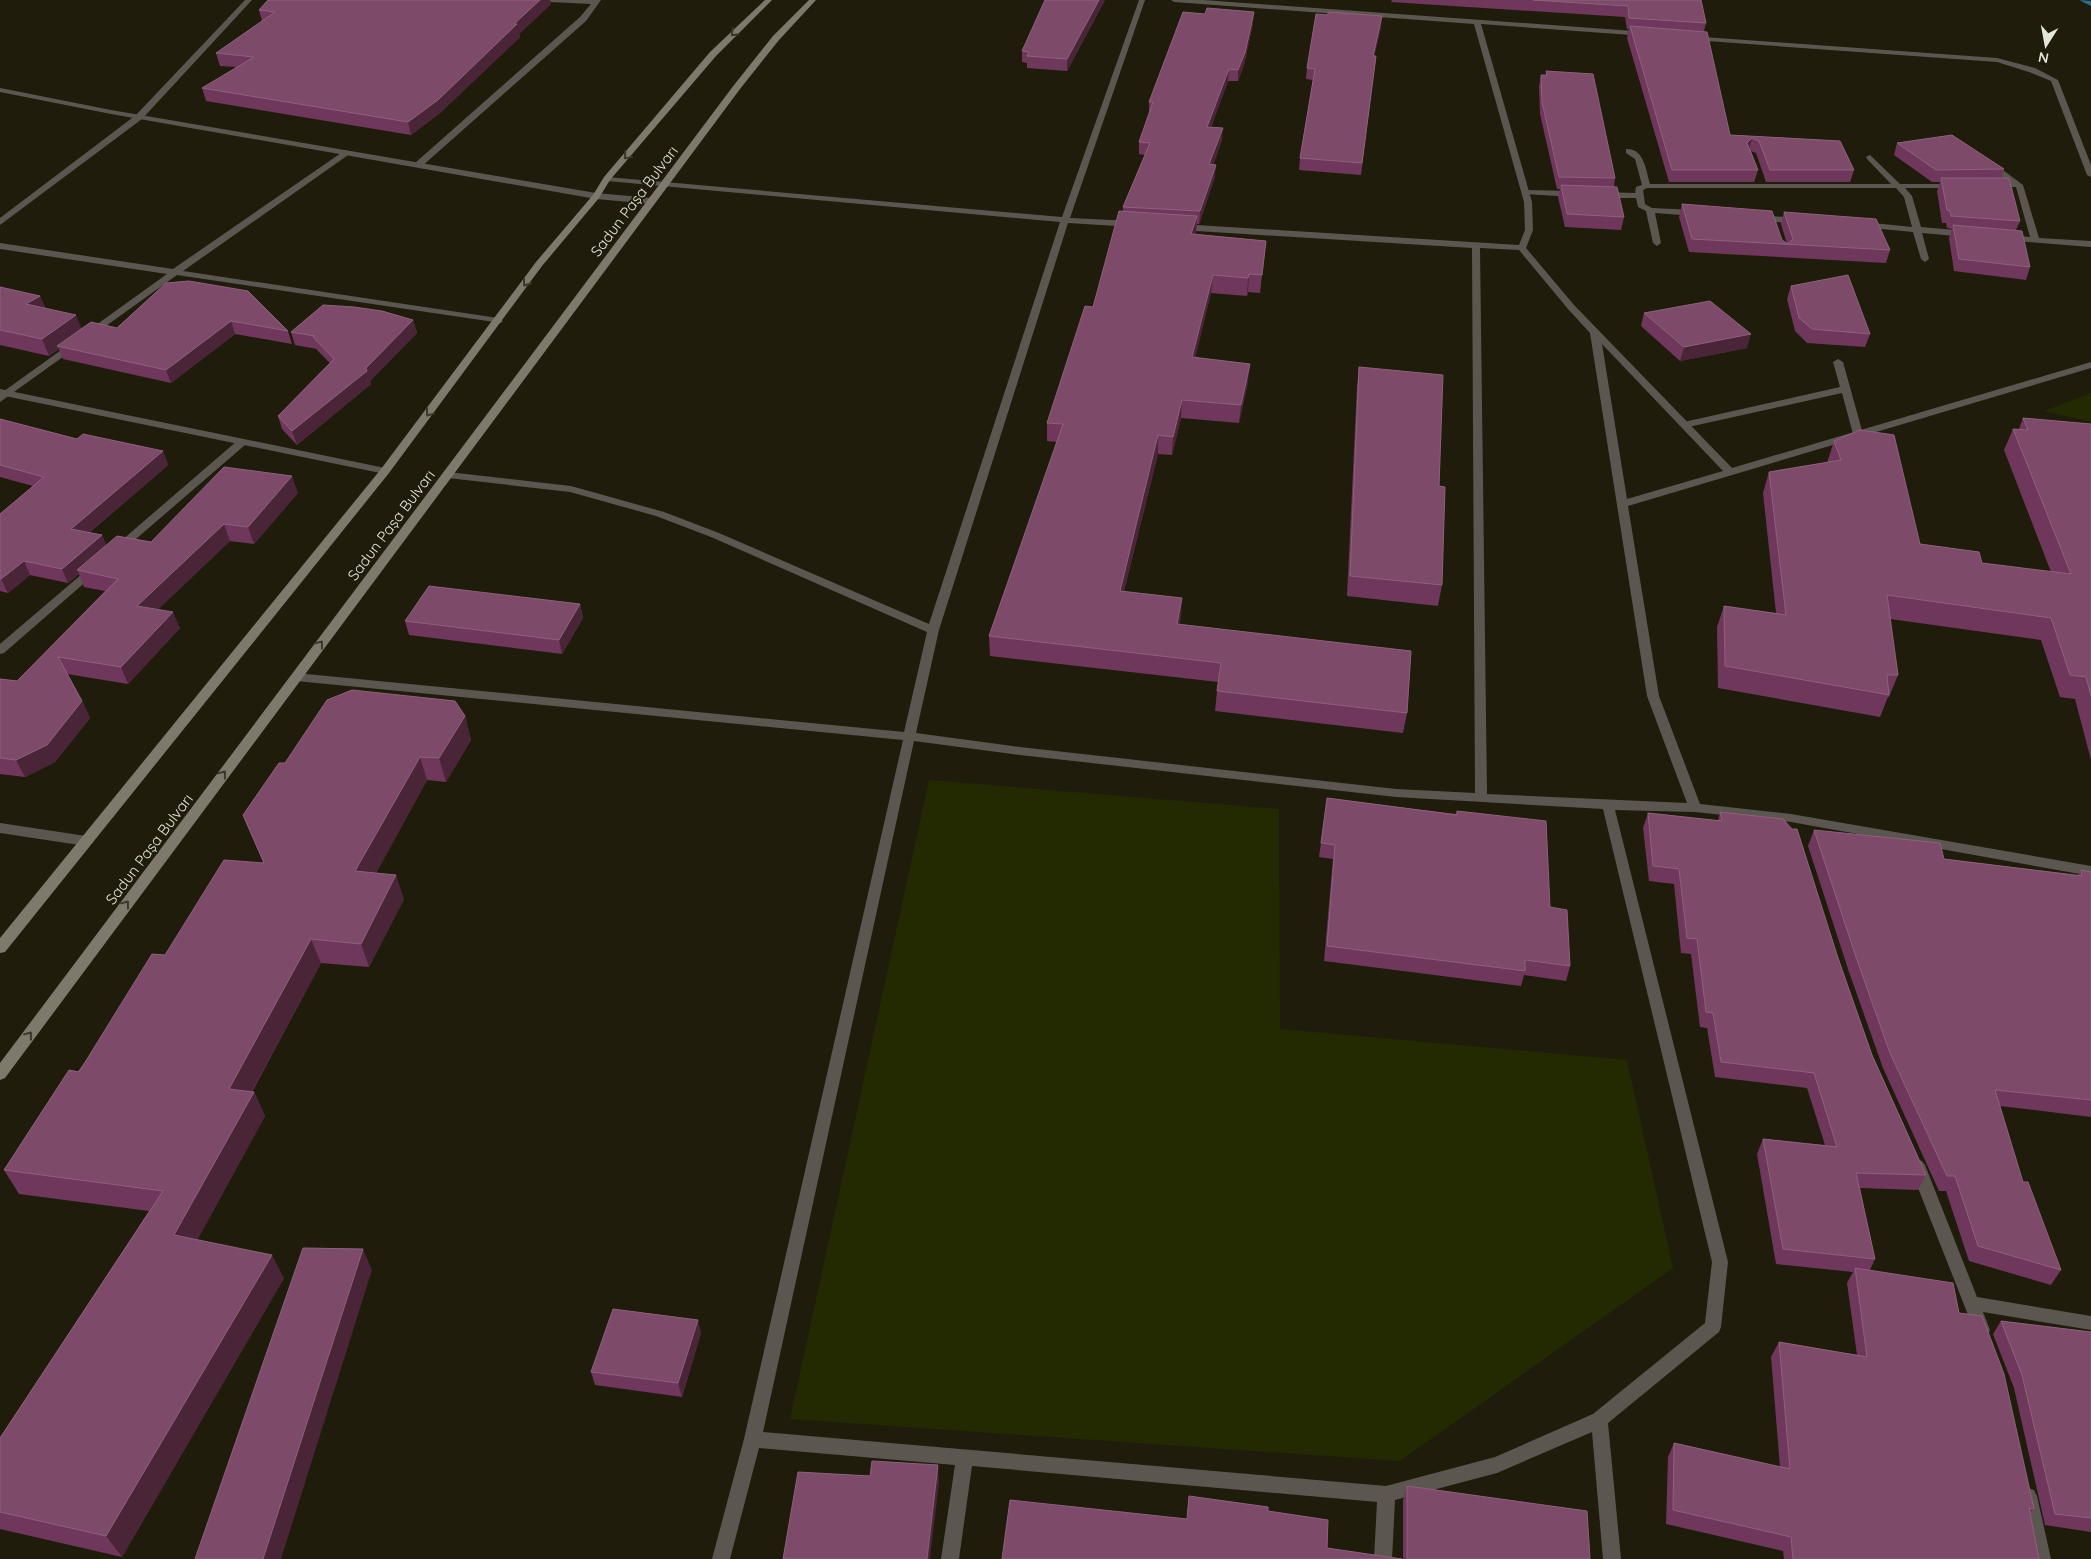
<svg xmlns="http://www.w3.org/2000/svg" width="2091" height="1559" font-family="Quicksand,sans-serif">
<rect width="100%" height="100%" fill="#1f1c0c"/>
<g fill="#232a01">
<polygon points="2091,393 2091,422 2044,411"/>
<polygon points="929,780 1279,809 1280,1029 1627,1060 1673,1268 1400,1461 790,1419"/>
</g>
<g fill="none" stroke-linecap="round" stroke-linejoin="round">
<polygon fill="#25708a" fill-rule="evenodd" points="2080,0 2091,1 2091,6 2081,1"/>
<g fill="#5b5750" fill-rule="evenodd">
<path d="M1626,149C1644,148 1646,170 1650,184H1891L1867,159L1866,157L1870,155L1900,184H1957L1958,186L1954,188H1905L1912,196L1921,227L1967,231L1971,234L1967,237L1922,233L1929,259L1925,262L1921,259L1913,232L1860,227L1859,225L1863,222L1912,227L1904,197L1896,188H1647L1643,190L1645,204L1652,208L1695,210L1699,213L1695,216L1655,213L1661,243L1657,246L1653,243L1646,211L1638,207L1636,198H1603L1599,195L1603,192L1635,193L1636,187L1642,185L1635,159L1626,153Z"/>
<polygon points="1986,162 1992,162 2023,185 2039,238 2091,241 2091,247 2004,240 2003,238 2007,235 2030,237 2016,187 1991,187 1991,183 2010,183 1986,166"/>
<polygon points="1522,190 1575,191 1579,194 1575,197 1525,194 1522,194"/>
<polygon points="1758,215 1798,218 1802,221 1798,224 1755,220 1754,218"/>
<polygon points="1838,359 1843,362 1863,434 1862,436 1854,436 1853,434 1842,393 1684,428 1679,425 1684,422 1840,387 1833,362"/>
</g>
<g fill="#5b5750" fill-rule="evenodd">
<polygon points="245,0 252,0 142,119 0,225 0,218 136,115"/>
<polygon points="548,0 601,0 586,21 421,167 415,167 415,163 580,17 591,4 551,2"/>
<path d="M1139,0H1145L1070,218L1133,221L1137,224L1133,227L1068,223L939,630L916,733L1020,747L1396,789L1475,793L1472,248L1181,230L1177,227L1181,224L1519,245L1525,230L1524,202L1474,24L1174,2L1171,0H1203L1648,32V36H1645L1481,24L1532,202L1533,230L1526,248L1574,305L1732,468L2091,362V368L1628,506L1659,696L1700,804L1791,814L2091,866V876L1791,822L1695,812L1615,810L1728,1262L1721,1327L1719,1332L1608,1423L1621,1559H1603L1592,1432L1497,1473L1395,1500L1392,1559H1374L1377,1502L972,1466L959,1559H941L955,1465L759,1448L730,1559H712L744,1439L903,740L296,681L290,677L296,673L904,732L927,632L711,537L656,516L570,492L448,478L443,475L448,472L571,486L664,512L719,533L929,624L1060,222L607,181L603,179L607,177L1062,217ZM1480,248L1519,250L1568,309L1590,333L1647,696L1687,803L1487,794ZM1602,344L1723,471L1627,499ZM914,741L1020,755L1396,797L1603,809L1712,1262L1705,1323L1593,1414L1495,1457L1386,1486L763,1432Z"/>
<polygon points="1690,36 1997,58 2035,68 2058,80 2091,165 2091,177 2087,175 2051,81 2029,72 1997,62 1693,40 1689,38"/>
<polygon points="344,151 351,153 183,271 498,318 503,321 501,323 177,275 0,402 0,394 167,274 0,249 0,243 173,269"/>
<polygon points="241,440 246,443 245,445 122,551 114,551 113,549 114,547 237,441"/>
<polygon points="93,567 99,570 97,572 4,653 0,654 0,644 89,568"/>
<polygon points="0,823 86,836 91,838 92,841 91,844 86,846 0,833"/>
<polygon points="1917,1159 1922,1161 1925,1165 1977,1297 2091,1316 2091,1330 1983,1312 1990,1330 1988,1335 1982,1337 1976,1335 1909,1165 1912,1161"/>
<polygon points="2028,1488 2034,1490 2037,1496 2051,1559 2033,1559 2019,1496 2022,1490"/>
</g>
<g fill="#5b5750" fill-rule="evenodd">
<polygon points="0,88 111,110 596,193 652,198 656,201 652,204 596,199 111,114 0,92"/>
<polygon points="0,389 385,468 390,471 385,474 0,395"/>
</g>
<g fill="#7f796d" fill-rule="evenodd">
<polygon points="765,0 772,0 716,56 610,180 599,198 542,266 389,473 5,952 0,953 0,938 381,469 536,262 593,195 604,177 710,52"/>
<polygon points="809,0 816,0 779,40 740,89 5,1078 0,1080 0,1063 734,85 773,36"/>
</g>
</g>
<g fill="#70375c">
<polygon points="1105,0 1067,71 1027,68 1027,63 1022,62 1022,51"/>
<polygon points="1392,0 1701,0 1706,23 1704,31 1730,135 1840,141 1854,170 1850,182 1766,182 1756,153 1751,151 1758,170 1754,182 1669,182 1627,38 1629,29 1627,29 1625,17 1391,2"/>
<polygon points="551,4 519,34 520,37 440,113 411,135 206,101 202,88 237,67 220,66 216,53 262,21 259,10"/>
<polygon points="1253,23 1244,65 1238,81 1228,81 1211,127 1222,140 1213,165 1215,177 1199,224 1197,224 1196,234 1266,241 1260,293 1248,292 1247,296 1211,293 1195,358 1248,382 1239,423 1181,418 1172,455 1158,454 1124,591 1181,617 1179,625 1407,713 1403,733 1215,711 1218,682 990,656 989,636 1057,442 1047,441 1047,423 1093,307 1123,211 1123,207 1145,155 1139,154 1139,142 1149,113 1149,102"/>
<polygon points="1381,27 1374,56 1376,56 1361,175 1299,170 1300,158 1313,80 1306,79 1307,68"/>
<polygon points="1546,71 1615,178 1614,187 1624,217 1621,230 1565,227 1558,197 1560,189 1557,189 1540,114 1539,87 1541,75 1546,75"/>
<polygon points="1897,143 2004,169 2001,178 2020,221 2016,230 2030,267 2026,280 1954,271 1949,238 1952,229 1947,228 1946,223 1942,223 1937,191 1940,182 1932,182 1894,155"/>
<polygon points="1682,204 1782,240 1787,244 1781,224 1784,212 1890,250 1886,263 1689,252 1679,217"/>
<polygon points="166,283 288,331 292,344 235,334 171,383 63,359 59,349 49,356 0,345 0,287 40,296 45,308 81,329 117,328"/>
<polygon points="1791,286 1870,334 1865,347 1807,343 1795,331 1787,299"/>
<polygon points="1644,313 1747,348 1680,361 1641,326"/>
<polygon points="413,320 417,333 370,381 371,384 297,445 282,429 278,416 330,363 317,350 317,349 295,345 291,332"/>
<polygon points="1359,367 1439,486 1442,585 1438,606 1347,596 1357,387"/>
<polygon points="2023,418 2091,424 2091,760 2075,699 2060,697 2041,640 1890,619 1898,675 1889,697 1888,697 1880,717 1718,688 1717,627 1724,606 1776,613 1763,493 1769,472 1827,463 1834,441 1920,544 1982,563 2051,572 2004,450 2013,429 2019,429"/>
<polygon points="0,419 77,439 163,451 168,465 89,533 102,535 106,545 151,542 298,493 254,544 230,541 158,609 180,628 128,684 67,674 82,701 90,718 55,762 25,777 0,774 0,679 17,681 105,591 84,587 79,574 68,583 30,575 8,593 0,591 0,514 33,486 0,477"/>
<polygon points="580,604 583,618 562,654 409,635 405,621"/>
<polygon points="465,716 471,740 446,782 427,780 376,873 404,899 369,967 321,963 252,1092 254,1092 265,1116 197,1240 284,1278 122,1557 0,1529 0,1438 149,1211 19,1194 4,1170 165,955 264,863 243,815 285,763"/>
<polygon points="1327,798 1456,814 1457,811 1550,907 1570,966 1566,981 1524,975 1521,986 1324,961 1333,859 1319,857"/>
<polygon points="1720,812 1838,958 1872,1055 1926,1175 1918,1190 1860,1188 1875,1259 1870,1270 1959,1313 2034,1509 2030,1513 2039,1559 1784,1559 1783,1551 1666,1524 1668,1457 1674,1443 1780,1467 1771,1357 1779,1342 1857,1355 1847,1283 1853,1272 1776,1264 1757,1154 1763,1139 1825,1145 1807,1088 1715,1077 1707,1028 1700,1027 1691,954 1681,953 1674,884 1649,881 1643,828 1648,813 1718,821"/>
<polygon points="1814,830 1944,859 2078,875 2081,870 2091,872 2091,1117 2000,1106 2023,1182 2061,1270 2051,1285 1969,1261 1946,1191 1939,1191 1883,1068 1849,972 1808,846"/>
<polygon points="2001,1321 2091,1332 2091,1532 2045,1525 2014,1388 1993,1334"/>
<polygon points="701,1333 682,1397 595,1385 591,1372"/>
<polygon points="1407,1486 1590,1559 1403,1559 1403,1500"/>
</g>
<g fill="#4a2437">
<polygon points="540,0 550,0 551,4 519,34 520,37 440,113 411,135 408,122"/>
<polygon points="1099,0 1105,0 1067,71 1067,59"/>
<polygon points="1254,12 1253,23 1244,65 1238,81 1238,70"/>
<polygon points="1382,16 1381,27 1372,68 1373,56"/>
<polygon points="1229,69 1228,81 1207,139 1207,127"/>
<polygon points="1223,128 1222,140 1209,177 1209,164"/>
<polygon points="1752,138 1749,150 1747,143"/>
<polygon points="1216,165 1215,177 1199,224 1200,211"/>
<polygon points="1197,216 1196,233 1190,251 1191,234"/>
<polygon points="1249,274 1248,292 1247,296 1248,278"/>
<polygon points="1213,275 1211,293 1191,375 1192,357"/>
<polygon points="40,296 46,313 26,304"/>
<polygon points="76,315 83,332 57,346 59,349 49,356 42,339"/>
<polygon points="413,320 417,333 370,381 371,384 297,445 292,431 366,368"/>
<polygon points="231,321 235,334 171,383 166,370"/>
<polygon points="1751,334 1747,348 1680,361 1684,347"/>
<polygon points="1250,364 1248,382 1239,423 1241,405"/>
<polygon points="1182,400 1181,418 1172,455 1173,437"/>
<polygon points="1158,435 1158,454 1119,610 1120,591"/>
<polygon points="163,451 168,465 77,543 71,529"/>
<polygon points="292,476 298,493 254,544 248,527"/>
<polygon points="224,524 230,541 144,623 137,606"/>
<polygon points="102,535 108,549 77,570 79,574 68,583 62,569"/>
<polygon points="24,561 30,575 8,593 1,579"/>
<polygon points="1182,598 1181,617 1175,644 1177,624"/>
<polygon points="580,604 583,618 562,654 559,640"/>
<polygon points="173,612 180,628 128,684 121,667"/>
<polygon points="82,701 90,718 55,762 25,777 16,760"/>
<polygon points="465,716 471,740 446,782 439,758"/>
<polygon points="420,757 427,780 364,895 355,871"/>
<polygon points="396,875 404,899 369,967 361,944"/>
<polygon points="311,939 321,963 240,1113 229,1089"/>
<polygon points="254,1092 265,1116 187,1259 174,1235"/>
<polygon points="363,1249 372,1270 281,1559 263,1559"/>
<polygon points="272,1255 284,1278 122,1557 106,1536"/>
<polygon points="698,1320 701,1333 682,1397 678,1383"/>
<polygon points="938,1465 939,1483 930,1559 927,1559"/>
</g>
<g fill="#7d4a6a" stroke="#8d627c">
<polygon points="268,0 540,0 514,24 517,24 438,100 408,122 202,88 254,57 216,53 275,12 259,10"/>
<polygon points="1045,0 1099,0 1067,59 1027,56 1029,52 1022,51"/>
<polygon points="1533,0 1701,0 1706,23 1629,18 1628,6"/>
<polygon points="1207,8 1254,12 1245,53 1238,70 1229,69 1207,127 1223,128 1209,164 1216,165 1200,211 1123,207 1150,143 1139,142 1153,102 1149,102 1183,12 1205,14"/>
<polygon points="1329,12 1382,16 1373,56 1376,56 1362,163 1300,158 1315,69 1307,68 1316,14 1327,15"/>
<polygon points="1630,26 1707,32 1730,135 1840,141 1854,170 1770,170 1759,141 1752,138 1747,143 1758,170 1672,170"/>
<polygon points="1546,71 1593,74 1615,178 1559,177 1542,102 1541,75 1547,75"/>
<polygon points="1952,135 2004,169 1936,170 1897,143"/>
<polygon points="1941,178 2009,178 2020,221 1951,216 1950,211 1947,210"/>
<polygon points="1561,185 1617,187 1624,217 1567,214"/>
<polygon points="1682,204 1772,211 1782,240 1788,244 1793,239 1784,212 1876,219 1890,250 1692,239"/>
<polygon points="1119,211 1197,216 1191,234 1266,241 1262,275 1249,274 1248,278 1213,275 1192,357 1250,364 1241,405 1182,400 1173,437 1158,435 1120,591 1182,598 1177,624 1411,651 1407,713 1217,691 1221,663 989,636 1063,424 1047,423 1085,306 1093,307"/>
<polygon points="1953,225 2022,231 2030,267 1959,259"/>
<polygon points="1848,275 1870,334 1812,329 1799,318 1791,286"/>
<polygon points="189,281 248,291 288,331 231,321 166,370 57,346 91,322 117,328 166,283"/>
<polygon points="0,287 40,296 26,304 76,315 42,339 0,330"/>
<polygon points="1710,301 1751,334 1684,347 1644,313"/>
<polygon points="323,305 354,307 382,311 413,320 366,368 367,371 292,431 278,416 334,359 313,337 315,336 291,332"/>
<polygon points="1359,367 1443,375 1439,486 1445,487 1442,585 1350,576"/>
<polygon points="2023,418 2091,424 2091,696 2086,677 2070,675 2051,618 1887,595 1898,675 1887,675 1889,695 1725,666 1724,606 1786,615 1769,472 1841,460 1834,441 1860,430 1894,435 1920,544 1979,552 1982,563 2071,574 2013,429 2028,430"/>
<polygon points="0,419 77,439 83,434 163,451 71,529 102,535 62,569 24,561 1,579 0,579 0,514 44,477 0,465"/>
<polygon points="224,467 292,476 248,527 224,524 137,606 173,612 121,667 58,657 82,701 47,745 16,760 0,758 0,679 17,681 118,579 77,570 117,536 151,542"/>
<polygon points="429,586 580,604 559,640 405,621"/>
<polygon points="352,690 455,701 465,716 439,758 420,757 355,871 396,875 361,944 311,939 229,1089 254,1092 174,1235 272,1255 106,1536 0,1512 0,1438 163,1191 4,1170 69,1070 79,1072 152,954 165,955 224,860 264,863 243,815 279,763 285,763 327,700"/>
<polygon points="1327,798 1457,815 1457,811 1546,821 1550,907 1567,910 1570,966 1525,960 1525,971 1327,946 1335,845 1321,843"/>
<polygon points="1720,812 1783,819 1792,829 1797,829 1838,958 1872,1055 1926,1175 1856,1173 1875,1259 1783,1249 1763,1139 1837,1147 1814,1073 1721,1062 1713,1013 1706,1012 1697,939 1687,938 1679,869 1653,866 1648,813 1722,821"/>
<polygon points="1814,830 1940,843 1944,859 2082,876 2081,870 2091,872 2091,1100 1995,1090 2023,1182 2028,1182 2061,1270 1978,1246 1955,1176 1947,1176 1890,1053 1856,957"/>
<polygon points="303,1248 363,1249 263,1559 195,1559"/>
<polygon points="1855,1268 1953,1283 1959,1313 1982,1316 2004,1374 2034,1509 2029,1508 2039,1559 1793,1559 1791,1537 1673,1510 1674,1443 1790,1469 1779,1342 1867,1357"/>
<polygon points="613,1309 698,1320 678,1383 591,1372"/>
<polygon points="2001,1321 2091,1332 2091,1518 2055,1514 2022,1375"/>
<polygon points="872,1461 938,1465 927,1559 783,1559 798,1472 870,1476"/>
<polygon points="1407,1486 1587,1511 1590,1559 1407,1559"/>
<polygon points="1189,1496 1268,1507 1268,1511 1328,1520 1327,1548 1402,1559 1002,1559 1010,1500 1187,1519"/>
</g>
<defs><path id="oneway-chevron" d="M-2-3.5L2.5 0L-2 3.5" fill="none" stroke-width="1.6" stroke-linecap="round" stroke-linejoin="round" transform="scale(1.25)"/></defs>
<g stroke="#3c3829">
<use href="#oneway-chevron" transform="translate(734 33) rotate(135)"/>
<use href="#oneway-chevron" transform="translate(627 156) rotate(130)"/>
<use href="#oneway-chevron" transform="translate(526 283) rotate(126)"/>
<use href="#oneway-chevron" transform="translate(429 413) rotate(127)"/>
<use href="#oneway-chevron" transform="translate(320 644) rotate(-53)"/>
<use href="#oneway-chevron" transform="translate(223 774) rotate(-53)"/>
<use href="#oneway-chevron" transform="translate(126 904) rotate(-53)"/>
<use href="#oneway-chevron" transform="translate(29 1035) rotate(-53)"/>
</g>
<g text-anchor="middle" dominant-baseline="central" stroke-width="4" stroke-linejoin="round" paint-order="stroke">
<g font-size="15" fill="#e6e5da" stroke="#1f1c0c">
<text transform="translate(634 201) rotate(-53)">Sadun Paşa Bulvarı</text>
<text transform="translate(391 525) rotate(-53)">Sadun Paşa Bulvarı</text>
<text transform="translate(149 849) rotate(-53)">Sadun Paşa Bulvarı</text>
</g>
</g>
<g transform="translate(2046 45) rotate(191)" stroke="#1f1c0c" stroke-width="4" paint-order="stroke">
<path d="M0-4L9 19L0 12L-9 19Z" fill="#e6e5da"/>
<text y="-8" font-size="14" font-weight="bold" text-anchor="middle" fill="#e6e5da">N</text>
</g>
</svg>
